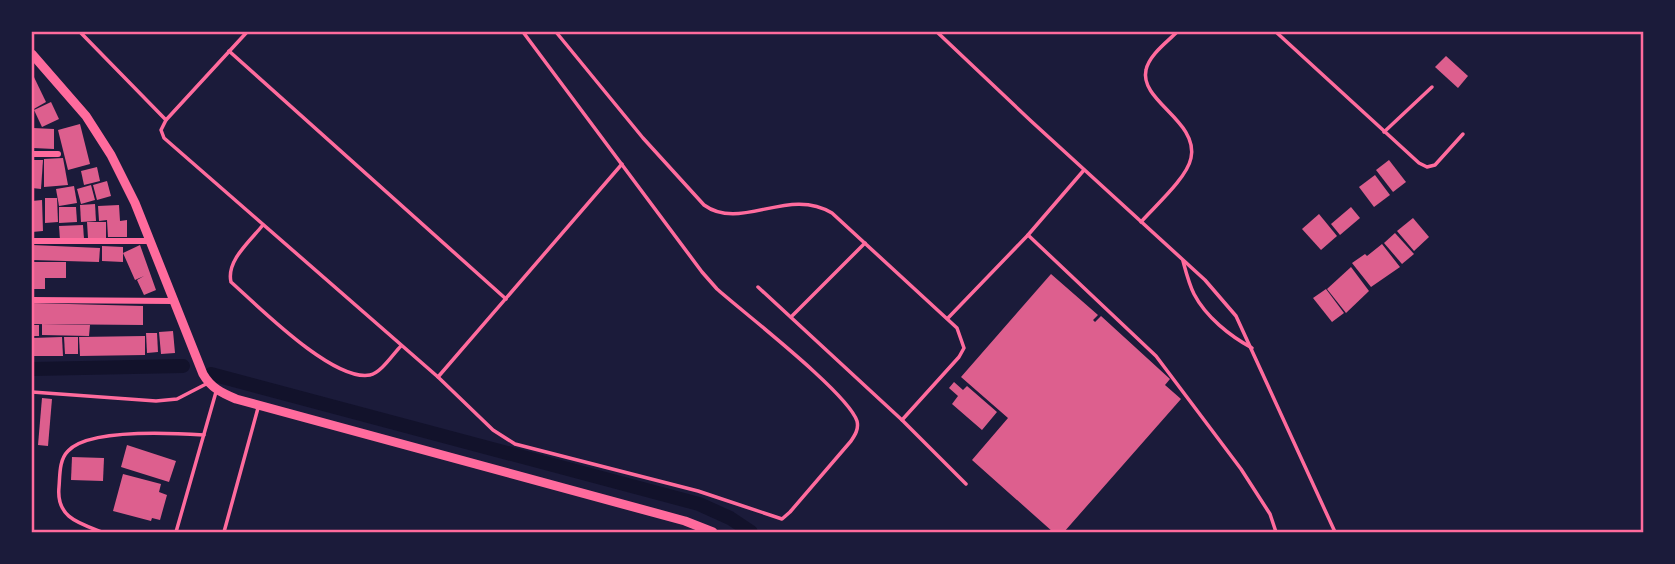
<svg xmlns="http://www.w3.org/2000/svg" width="1675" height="564" font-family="'Source Sans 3',sans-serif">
<rect width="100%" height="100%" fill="#1b1b3a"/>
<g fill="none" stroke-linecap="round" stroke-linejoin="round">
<g stroke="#12122b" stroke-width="14">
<polyline points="32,369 183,366"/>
<polyline points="211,374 699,504 730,518 751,532"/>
</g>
</g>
<g fill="#dd5f8e">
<polygon points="1446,56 1468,76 1458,88 1435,67"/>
<polygon points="32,73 46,102 32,110"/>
<polygon points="51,102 59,119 42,127 34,110"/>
<polygon points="80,124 90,164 68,170 58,130"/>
<polygon points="33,128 54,129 54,149 33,148"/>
<polygon points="63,158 68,185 44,187 44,159"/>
<polygon points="32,160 43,160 41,189 32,188"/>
<polygon points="1389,160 1406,182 1393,192 1376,170"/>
<polygon points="97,167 100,181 84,185 81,171"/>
<polygon points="1375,175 1390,195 1374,207 1359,187"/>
<polygon points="107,181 111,196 97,200 93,185"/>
<polygon points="91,185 95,200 81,204 77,189"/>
<polygon points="74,186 77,203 59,206 56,189"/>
<polygon points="45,198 57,198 58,222 45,223"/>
<polygon points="42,200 43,231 32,232 32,201"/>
<polygon points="95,204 96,221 81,222 80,205"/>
<polygon points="119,205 120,221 127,220 127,237 108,237 107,220 99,221 98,206"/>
<polygon points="59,207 76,207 77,222 59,223"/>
<polygon points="1351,207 1360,218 1340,235 1331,224"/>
<polygon points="1319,214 1337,236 1321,250 1302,229"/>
<polygon points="1413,218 1429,237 1414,251 1397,231"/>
<polygon points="87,222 106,222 106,238 88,238"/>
<polygon points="83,225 84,239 60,240 59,226"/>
<polygon points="1395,233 1414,254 1402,264 1384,243"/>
<polygon points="1382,244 1400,267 1371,287 1352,263 1365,254 1367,256"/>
<polygon points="32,245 100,248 99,262 32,260"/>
<polygon points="140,245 156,290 144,295 137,280 144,276 135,280 123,253"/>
<polygon points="102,246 123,247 123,262 102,261"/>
<polygon points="32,262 66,262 66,278 45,278 45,289 32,289"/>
<polygon points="1351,267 1369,291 1346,313 1327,289"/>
<polygon points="1051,274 1098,315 1093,320 1095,322 1101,316 1170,379 1165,385 1181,399 1064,532 1053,532 972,460 1008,418 961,377"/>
<polygon points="1326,289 1344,313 1332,322 1313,298"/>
<polygon points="32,303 143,306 143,325 32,324"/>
<polygon points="42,324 90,325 89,336 42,335"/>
<rect x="32" y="325" width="7" height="11"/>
<polygon points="173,331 175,353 161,354 159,332"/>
<polygon points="146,333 157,333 158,352 147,353"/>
<polygon points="145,336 145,355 80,356 79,337"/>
<polygon points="62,337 63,356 32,356 32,338"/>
<polygon points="64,337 78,337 78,354 65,354"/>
<polygon points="954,382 963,390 967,386 997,412 982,430 952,404 958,396 949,388"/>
<polygon points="42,398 52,399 48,446 38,445"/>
<polygon points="127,445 176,461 169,482 121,467"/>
<polygon points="72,457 104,458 103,481 71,480"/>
<polygon points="123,474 161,484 159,492 167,495 160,520 152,518 151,521 113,511"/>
</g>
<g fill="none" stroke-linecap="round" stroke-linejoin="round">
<g stroke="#ff6b9d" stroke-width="3.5">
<polyline points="80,32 166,120"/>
<path d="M247,32L166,120L161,130L164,138L438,377L493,430L515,444L698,491L782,519L790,512L851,441C855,435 859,429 857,421C848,393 744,313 717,289L702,272L523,32"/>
<path d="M556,32L643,138L704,205C741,232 788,186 832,213L957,328L964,348L959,357L902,420"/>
<polyline points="937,32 1031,121 1205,280 1236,316 1335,532"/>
<polyline points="1276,32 1419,163 1427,167 1435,165 1463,134"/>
<polyline points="229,51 506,299"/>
<polyline points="1384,132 1432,87"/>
<polyline points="1084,170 1028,235 1156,356 1241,469 1270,514 1276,532"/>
<path d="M1141,222C1155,206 1187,178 1191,158C1199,121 1139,101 1146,70C1149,55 1167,42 1177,32"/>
<path d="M263,225C250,241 226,261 231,282C258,306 333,382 370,375C381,373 393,354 401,346"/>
<path d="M1183,261C1186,272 1189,284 1194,294C1206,317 1230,336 1252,348"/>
<polyline points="758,287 902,420 966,484"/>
<polyline points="791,317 865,243"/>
<polyline points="948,318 1028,235"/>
<polyline points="438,377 622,164"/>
<polyline points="32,392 156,401 177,399 208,383"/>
<path d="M102,532C78,523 56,517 59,487C60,475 59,460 68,451C89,428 173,433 204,435"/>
<polyline points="176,532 216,392"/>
<polyline points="224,532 258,408"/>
</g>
<g stroke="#ff6b9d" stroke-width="6">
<polyline points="32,154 58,154"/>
<polyline points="32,241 149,241"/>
<polyline points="32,300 173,301"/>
</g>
<path stroke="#ff6b9d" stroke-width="9" d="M32,54L86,116L111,155L135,203L203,374C211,388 222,393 236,399L685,521L713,532"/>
</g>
<rect width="1675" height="564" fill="none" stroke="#1b1b3a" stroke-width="66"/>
<rect x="33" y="33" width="1609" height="498" fill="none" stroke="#ff6b9d" stroke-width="2.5"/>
</svg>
